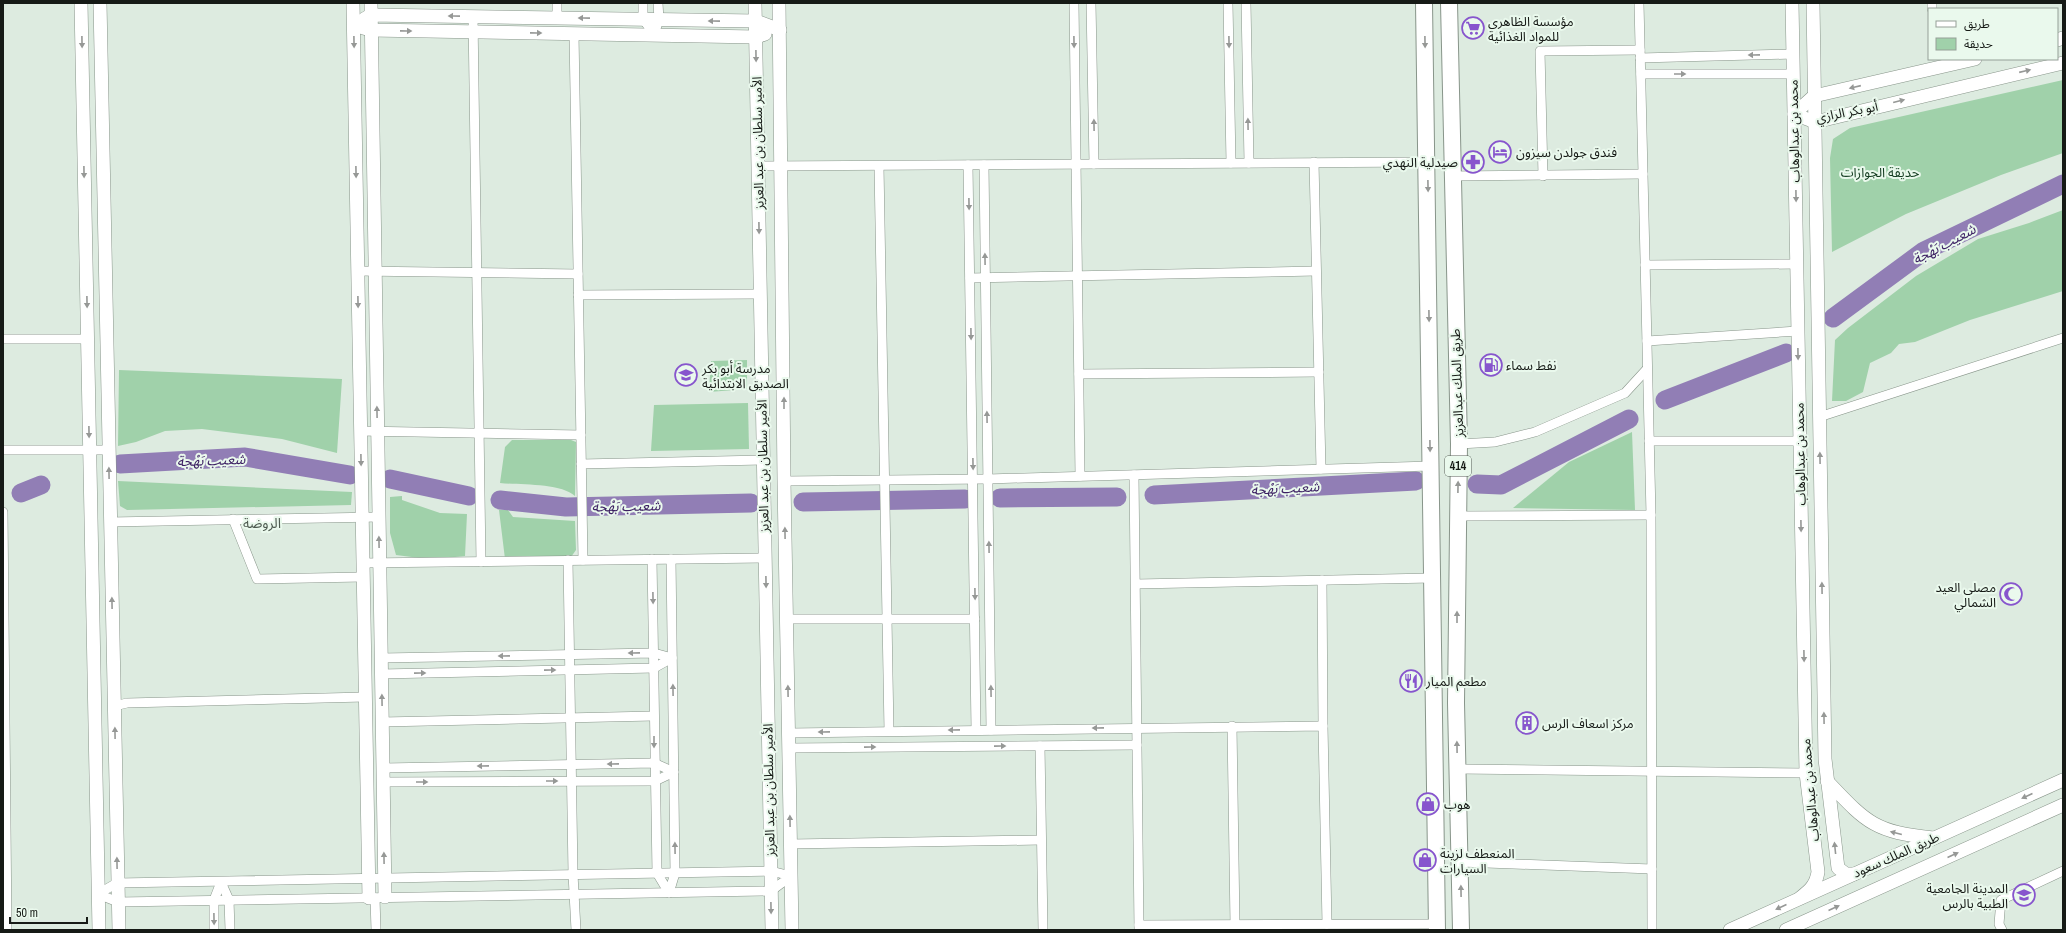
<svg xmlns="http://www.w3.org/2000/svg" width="2066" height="933" font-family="'Archivo Narrow','Noto Sans Arabic',sans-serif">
<rect width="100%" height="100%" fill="#ddebe0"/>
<g fill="#a0d1aa">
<polygon points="2063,80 2063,153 2001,175 1906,214 1832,252 1830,158 1833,139 1850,128"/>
<polygon points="2063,210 2063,291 1970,320 1915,342 1899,344 1891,353 1870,363 1863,392 1846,401 1832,401 1835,340 1848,328 1916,276 1978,239 2029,223"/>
<polygon points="747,360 747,389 709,392 711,361"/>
<polygon points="119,370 342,379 337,453 282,439 202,429 165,431 136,442 118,446"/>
<polygon points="748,403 749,449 651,451 654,405"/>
<polygon points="1632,432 1635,510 1513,508 1569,462"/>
<path d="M512,440H571L576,442L575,496C561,483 519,485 500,483L505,447Z"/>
<polygon points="118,481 352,492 351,505 127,510 120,506"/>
<polygon points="402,496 402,500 440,513 467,514 465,556 445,558 443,561 396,555 390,533 390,497"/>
<polygon points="499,510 508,510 513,517 575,521 576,550 571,557 505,559"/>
</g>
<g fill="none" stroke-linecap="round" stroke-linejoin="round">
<g stroke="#917eb5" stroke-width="19">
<polyline points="1833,318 1924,251 2063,184"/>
<polyline points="1665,400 1786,353"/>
<polyline points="120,464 245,457 350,475"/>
<polyline points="390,479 469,496"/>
<polyline points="1477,484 1501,485 1629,419"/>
<polyline points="21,493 41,485"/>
<polyline points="1154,495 1416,481"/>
<polyline points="1000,498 1117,497"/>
<polyline points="500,500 566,507 751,503"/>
<polyline points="803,502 965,499"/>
</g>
<g stroke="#88958a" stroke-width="10">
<g id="street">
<polyline points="557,3 557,18"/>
<polyline points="643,3 643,19 654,34"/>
<polyline points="1074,3 1080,476"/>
<polyline points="1091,3 1094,164"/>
<polyline points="1228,3 1231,163"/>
<polyline points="1246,3 1249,163"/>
<polyline points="1639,3 1651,515 1652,930"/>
<polyline points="1932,3 1932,9"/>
<polyline points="473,17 481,562"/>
<polyline points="574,34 583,560"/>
<polyline points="654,34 659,20 658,3"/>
<polyline points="1640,58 1793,54"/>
<polyline points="1641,74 1793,74"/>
<polyline points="1314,162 1321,469"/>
<polyline points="968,165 976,730"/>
<polyline points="984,165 991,730"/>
<polyline points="758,166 1427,162"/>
<polyline points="879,166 889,731"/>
<polyline points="1452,176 1643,174"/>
<polyline points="1543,176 1540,51 1640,50"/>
<polyline points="1645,265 1797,264"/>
<polyline points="358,271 578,274"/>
<polyline points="970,278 1316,271"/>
<polyline points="578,295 760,294"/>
<polyline points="3,339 87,339"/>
<polyline points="1647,341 1798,331"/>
<polyline points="1079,374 1319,372"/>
<polyline points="1819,417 2063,338"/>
<polyline points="360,431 581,435"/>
<polyline points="1649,441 1800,441"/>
<polyline points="1459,444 1495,442 1535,432 1625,393 1647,369"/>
<polyline points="3,450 109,450"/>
<polyline points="581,464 763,460"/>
<polyline points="1134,475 1139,930"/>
<polyline points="784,481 988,479 1431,466"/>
<polyline points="3,512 7,930"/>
<polyline points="1457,516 1651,515"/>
<polyline points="233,519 257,579 363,577"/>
<polyline points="110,522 379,517"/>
<polyline points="652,559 657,873 669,893 675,873 671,559"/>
<polyline points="568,560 573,874 576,930"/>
<polyline points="363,563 765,558"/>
<polyline points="1322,580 1323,726"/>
<polyline points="1136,584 1432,578"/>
<polyline points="787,619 975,619"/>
<polyline points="381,658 654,653 672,658"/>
<polyline points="381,674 654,668 672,658"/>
<polyline points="114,706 127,703 365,697"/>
<polyline points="382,722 654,716"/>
<polyline points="1232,726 1235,925"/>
<polyline points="789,733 1323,726 1327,924"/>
<polyline points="1040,746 1043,930"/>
<polyline points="789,748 1137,745"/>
<polyline points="383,768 654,763 674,772 655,781 383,782"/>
<polyline points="1458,769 1806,773"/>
<polyline points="791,844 1041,840"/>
<polyline points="1460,862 1652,869"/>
<polygon points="771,871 791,876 771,891 118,902 98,894 117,883"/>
<polyline points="221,882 229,900 230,930"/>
<polyline points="375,898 376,930"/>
<polyline points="1139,925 1437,924"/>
<polyline points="214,930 214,900 221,882"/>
<polyline points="2002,930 1999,924 2001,900 2063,871"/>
</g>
</g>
<g stroke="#88958a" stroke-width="14">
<g id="secondary">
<polyline points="81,3 99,930"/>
<polyline points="100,3 119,930"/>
<polyline points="353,3 369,898"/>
<polyline points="371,3 385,897"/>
<polyline points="755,3 772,930"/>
<polyline points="779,3 784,481 792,930"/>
<path d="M1792,3L1806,773L1818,872C1816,885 1810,890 1800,898"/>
<polyline points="1813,3 1825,759 1838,868 1846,874 1854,874"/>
<polyline points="364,19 371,15 756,21 780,30"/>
<polyline points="363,28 371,30 756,37 765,34"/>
<polyline points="2057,40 2063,38"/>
<polyline points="1975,59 1814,96 1794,114 1815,122 2063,63"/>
<path d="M1827,781C1867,823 1874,832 1933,838"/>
<polyline points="1730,930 2063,780"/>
<polyline points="1786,930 2063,805"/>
</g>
</g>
<g stroke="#88958a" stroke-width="18">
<g id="highway">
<polyline points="1424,3 1437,930"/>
<polyline points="1449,3 1459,444 1456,703 1461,930"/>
</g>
</g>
<use href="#street" stroke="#fff" stroke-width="9"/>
<use href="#secondary" stroke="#fff" stroke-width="13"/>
<use href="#highway" stroke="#fff" stroke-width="16"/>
</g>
<defs><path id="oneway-solid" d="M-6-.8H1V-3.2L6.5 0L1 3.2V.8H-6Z"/></defs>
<g fill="#969896">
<use href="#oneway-solid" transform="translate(454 16) rotate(-179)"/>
<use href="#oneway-solid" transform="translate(584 18) rotate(-179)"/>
<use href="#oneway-solid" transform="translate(714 21) rotate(-179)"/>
<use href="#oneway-solid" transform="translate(406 31) rotate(1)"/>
<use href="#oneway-solid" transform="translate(536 33) rotate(1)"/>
<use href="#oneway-solid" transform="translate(82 42) rotate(89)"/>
<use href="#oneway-solid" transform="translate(354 42) rotate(89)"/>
<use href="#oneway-solid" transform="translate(1074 42) rotate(89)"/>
<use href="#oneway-solid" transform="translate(1229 42) rotate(89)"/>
<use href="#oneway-solid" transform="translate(1425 42) rotate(89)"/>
<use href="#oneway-solid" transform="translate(1754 55) rotate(179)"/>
<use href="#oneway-solid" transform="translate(756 56) rotate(89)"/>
<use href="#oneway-solid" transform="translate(2025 71) rotate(-13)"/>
<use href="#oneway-solid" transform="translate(1680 74)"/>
<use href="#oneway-solid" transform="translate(1855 87) rotate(167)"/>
<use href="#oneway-solid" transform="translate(1899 101) rotate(-14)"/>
<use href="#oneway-solid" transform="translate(1248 124) rotate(-91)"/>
<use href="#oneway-solid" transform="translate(1094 125) rotate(-91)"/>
<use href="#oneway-solid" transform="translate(84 172) rotate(89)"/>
<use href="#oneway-solid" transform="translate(356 172) rotate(89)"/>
<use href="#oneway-solid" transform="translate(1428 186) rotate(89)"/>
<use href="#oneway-solid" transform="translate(1796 196) rotate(89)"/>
<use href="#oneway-solid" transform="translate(969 204) rotate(89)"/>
<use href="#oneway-solid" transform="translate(759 228) rotate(89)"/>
<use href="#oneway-solid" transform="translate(985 259) rotate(-91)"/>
<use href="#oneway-solid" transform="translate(87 302) rotate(89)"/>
<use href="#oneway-solid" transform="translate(358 302) rotate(89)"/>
<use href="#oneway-solid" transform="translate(1429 316) rotate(89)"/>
<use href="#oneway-solid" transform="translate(971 334) rotate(89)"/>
<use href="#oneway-solid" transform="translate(1798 354) rotate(89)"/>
<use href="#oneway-solid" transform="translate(784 403) rotate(-90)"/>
<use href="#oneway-solid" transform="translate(377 412) rotate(-91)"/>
<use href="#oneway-solid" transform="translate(987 417) rotate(-91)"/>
<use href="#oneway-solid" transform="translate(89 432) rotate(89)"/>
<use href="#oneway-solid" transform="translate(1430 446) rotate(89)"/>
<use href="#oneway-solid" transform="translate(1820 458) rotate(-91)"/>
<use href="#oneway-solid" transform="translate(361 460) rotate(89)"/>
<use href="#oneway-solid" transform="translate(973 464) rotate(89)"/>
<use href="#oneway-solid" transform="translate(109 473) rotate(-91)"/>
<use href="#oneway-solid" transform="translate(1458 487) rotate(-89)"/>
<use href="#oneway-solid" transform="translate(1801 526) rotate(89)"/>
<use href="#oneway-solid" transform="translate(785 533) rotate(-91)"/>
<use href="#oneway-solid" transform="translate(379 542) rotate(-91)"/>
<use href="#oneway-solid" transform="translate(989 547) rotate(-91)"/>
<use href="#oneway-solid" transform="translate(766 582) rotate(89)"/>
<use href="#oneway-solid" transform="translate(1822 588) rotate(-91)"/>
<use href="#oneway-solid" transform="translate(975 594) rotate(89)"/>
<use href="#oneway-solid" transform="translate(653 598) rotate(89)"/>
<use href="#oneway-solid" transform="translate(112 603) rotate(-91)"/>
<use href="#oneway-solid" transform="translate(1457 617) rotate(-90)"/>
<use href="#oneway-solid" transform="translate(634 653) rotate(179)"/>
<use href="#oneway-solid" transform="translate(504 656) rotate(179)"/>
<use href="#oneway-solid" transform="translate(1804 656) rotate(89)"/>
<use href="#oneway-solid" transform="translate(550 670) rotate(-1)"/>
<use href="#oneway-solid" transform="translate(420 673) rotate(-1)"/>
<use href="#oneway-solid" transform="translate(673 690) rotate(-91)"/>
<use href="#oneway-solid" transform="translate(788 691) rotate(-91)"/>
<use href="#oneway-solid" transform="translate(991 691) rotate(-91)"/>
<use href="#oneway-solid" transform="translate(382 700) rotate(-91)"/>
<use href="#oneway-solid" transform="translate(1824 718) rotate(-91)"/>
<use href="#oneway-solid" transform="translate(1098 728) rotate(179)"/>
<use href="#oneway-solid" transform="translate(954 730) rotate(179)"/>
<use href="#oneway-solid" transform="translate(824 732) rotate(179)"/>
<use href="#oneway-solid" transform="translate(115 733) rotate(-91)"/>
<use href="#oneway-solid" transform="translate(654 742) rotate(90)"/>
<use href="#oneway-solid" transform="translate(1000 746) rotate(-1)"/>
<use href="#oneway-solid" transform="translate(870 747) rotate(-1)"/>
<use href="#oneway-solid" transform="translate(1457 747) rotate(-91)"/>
<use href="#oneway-solid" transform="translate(613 764) rotate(179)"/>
<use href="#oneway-solid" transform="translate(483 766) rotate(179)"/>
<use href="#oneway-solid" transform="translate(552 781)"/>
<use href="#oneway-solid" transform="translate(422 782)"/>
<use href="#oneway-solid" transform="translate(2027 796) rotate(156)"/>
<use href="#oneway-solid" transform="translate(790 821) rotate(-91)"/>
<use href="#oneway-solid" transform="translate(1896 833) rotate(-166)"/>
<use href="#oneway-solid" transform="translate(675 848) rotate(-91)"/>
<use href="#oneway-solid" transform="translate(1835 848) rotate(-96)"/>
<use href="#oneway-solid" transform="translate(1953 855) rotate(-24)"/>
<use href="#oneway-solid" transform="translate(384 858) rotate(-91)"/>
<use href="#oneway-solid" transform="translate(117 863) rotate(-91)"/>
<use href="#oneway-solid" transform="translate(1461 891) rotate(-91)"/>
<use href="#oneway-solid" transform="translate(1781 907) rotate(156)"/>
<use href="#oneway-solid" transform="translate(771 908) rotate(89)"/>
<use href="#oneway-solid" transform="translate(1834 908) rotate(-24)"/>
<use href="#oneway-solid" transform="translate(214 919) rotate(89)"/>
</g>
<defs>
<g id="supermarket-ring" transform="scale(1.15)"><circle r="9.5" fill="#eaf9ed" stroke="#8755cd" stroke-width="1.5"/><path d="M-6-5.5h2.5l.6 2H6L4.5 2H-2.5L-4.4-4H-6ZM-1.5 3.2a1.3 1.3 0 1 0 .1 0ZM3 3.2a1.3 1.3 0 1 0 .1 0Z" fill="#8755cd"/></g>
<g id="hotel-ring" transform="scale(1.15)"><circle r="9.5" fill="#eaf9ed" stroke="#8755cd" stroke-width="1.5"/><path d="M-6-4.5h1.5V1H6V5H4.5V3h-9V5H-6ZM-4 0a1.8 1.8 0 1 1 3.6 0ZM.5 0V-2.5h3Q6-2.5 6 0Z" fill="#8755cd"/></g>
<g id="pharmacy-ring" transform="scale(1.15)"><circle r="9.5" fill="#eaf9ed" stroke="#8755cd" stroke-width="1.5"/><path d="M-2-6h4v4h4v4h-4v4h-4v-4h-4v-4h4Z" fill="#8755cd"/></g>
<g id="fuel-ring" transform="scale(1.15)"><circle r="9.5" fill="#eaf9ed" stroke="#8755cd" stroke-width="1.5"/><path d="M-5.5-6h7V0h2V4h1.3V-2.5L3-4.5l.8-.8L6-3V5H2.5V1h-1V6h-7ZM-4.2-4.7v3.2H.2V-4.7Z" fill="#8755cd"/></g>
<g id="school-ring" transform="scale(1.15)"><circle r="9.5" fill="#eaf9ed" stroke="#8755cd" stroke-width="1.5"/><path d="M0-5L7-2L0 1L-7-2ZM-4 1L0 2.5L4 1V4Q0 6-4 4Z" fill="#8755cd"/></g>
<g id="mosque-ring" transform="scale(1.15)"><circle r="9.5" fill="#eaf9ed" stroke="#8755cd" stroke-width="1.5"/><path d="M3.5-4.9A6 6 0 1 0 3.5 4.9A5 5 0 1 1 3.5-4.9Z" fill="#8755cd"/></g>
<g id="restaurant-ring" transform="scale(1.15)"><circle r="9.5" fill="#eaf9ed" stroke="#8755cd" stroke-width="1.5"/><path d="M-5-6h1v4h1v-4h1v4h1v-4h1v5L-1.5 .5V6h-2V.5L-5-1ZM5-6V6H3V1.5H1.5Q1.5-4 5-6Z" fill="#8755cd"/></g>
<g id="building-ring" transform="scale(1.15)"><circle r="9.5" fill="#eaf9ed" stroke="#8755cd" stroke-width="1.5"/><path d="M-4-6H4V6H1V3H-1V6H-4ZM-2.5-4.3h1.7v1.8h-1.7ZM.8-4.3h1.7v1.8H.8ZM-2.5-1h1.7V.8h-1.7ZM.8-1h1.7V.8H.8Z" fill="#8755cd"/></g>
<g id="shop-ring" transform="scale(1.15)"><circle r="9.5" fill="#eaf9ed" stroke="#8755cd" stroke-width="1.5"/><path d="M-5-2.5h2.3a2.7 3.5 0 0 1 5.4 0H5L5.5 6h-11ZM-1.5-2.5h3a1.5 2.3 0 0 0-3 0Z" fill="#8755cd"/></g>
<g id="university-ring" transform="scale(1.15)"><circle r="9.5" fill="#eaf9ed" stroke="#8755cd" stroke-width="1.5"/><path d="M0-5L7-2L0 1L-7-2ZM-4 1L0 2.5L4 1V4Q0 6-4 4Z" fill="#8755cd"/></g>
</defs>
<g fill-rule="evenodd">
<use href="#supermarket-ring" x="1473" y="28"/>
<use href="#hotel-ring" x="1500" y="152"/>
<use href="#pharmacy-ring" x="1473" y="162"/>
<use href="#fuel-ring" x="1491" y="365"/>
<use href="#school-ring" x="686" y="375"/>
<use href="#mosque-ring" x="2011" y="594"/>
<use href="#restaurant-ring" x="1411" y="681"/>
<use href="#building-ring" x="1527" y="723"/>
<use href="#shop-ring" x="1428" y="804"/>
<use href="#shop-ring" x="1425" y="860"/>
<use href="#university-ring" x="2024" y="895"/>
</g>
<g text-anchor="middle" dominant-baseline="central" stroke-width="4" stroke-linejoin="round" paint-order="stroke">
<rect fill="#eaf9ed" stroke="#565d56" stroke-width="1" x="1445" y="456" width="26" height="20" rx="3"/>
<g font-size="12" font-weight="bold" fill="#161a16">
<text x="1458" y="466">414</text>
</g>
<g font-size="13" fill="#161a16" stroke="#eaf9ed" text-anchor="start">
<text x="1488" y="21">مؤسسة الظاهري<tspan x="1488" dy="15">للمواد الغذائية</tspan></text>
<text x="1516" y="152">فندق جولدن سيزون</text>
<text x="1458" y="162" text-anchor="end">صيدلية النهدي</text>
<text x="1506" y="365">نفط سماء</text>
<text x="702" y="368">مدرسة أبو بكر<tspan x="702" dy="15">الصديق الابتدائية</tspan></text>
<text x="1996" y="587" text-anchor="end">مصلى العيد<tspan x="1996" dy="15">الشمالي</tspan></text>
<text x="1426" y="681">مطعم الميار</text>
<text x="1542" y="723">مركز اسعاف الرس</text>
<text x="1444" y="804">هوب</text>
<text x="1440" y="853">المنعطف لزينة<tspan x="1440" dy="15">السيارات</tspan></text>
<text x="2008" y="888" text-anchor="end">المدينة الجامعية<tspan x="2008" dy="15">الطبية بالرس</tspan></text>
</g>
<g font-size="13" fill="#161a16" stroke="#eaf9ed">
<text transform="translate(1847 112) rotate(-11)">أبو بكر الرازي</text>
<text transform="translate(1794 131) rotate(-91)">محمد بن عبدالوهاب</text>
<text transform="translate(758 143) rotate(-91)">الأمير سلطان بن عبد العزيز</text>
<text transform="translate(1457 383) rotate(-92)">طريق الملك عبدالعزيز</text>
<text transform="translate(1800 454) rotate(-91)">محمد بن عبدالوهاب</text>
<text transform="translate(763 466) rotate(-91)">الأمير سلطان بن عبد العزيز</text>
<text transform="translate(769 790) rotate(-91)">الأمير سلطان بن عبد العزيز</text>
<text transform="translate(1810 790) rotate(-95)">محمد بن عبدالوهاب</text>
<text transform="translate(1896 855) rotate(-24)">طريق الملك سعود</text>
</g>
<g font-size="13" fill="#123b1f" stroke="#eaf9ed">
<text x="1880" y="172">حديقة الجوازات</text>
</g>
<g font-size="14" font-style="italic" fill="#3c2063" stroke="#eaf9ed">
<text transform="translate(1944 244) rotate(-28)">شعيب بَهْجة</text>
<text transform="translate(211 460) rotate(-2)">شعيب بَهْجة</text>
<text transform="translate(1285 488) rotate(-3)">شعيب بَهْجة</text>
<text transform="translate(626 506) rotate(-1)">شعيب بَهْجة</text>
</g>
<g font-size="14" fill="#4f5b51" stroke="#eaf9ed">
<text x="262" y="523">الروضة</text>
</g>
</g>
<rect width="2066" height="933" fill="none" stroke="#161a16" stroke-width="8"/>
<rect x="1928" y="8" width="130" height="52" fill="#eaf9ed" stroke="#95a097"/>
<rect x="1936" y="21" width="20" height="6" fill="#ffffff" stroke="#95a097"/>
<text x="1964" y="28" font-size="12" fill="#161a16">طريق</text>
<rect x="1936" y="38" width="20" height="12" fill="#a0d1aa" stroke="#95a097"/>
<text x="1964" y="48" font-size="12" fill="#161a16">حديقة</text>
<path d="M10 917v6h77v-6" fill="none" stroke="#161a16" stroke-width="2"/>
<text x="16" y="917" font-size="12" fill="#161a16" stroke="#eaf9ed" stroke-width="3" paint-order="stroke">50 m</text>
</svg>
